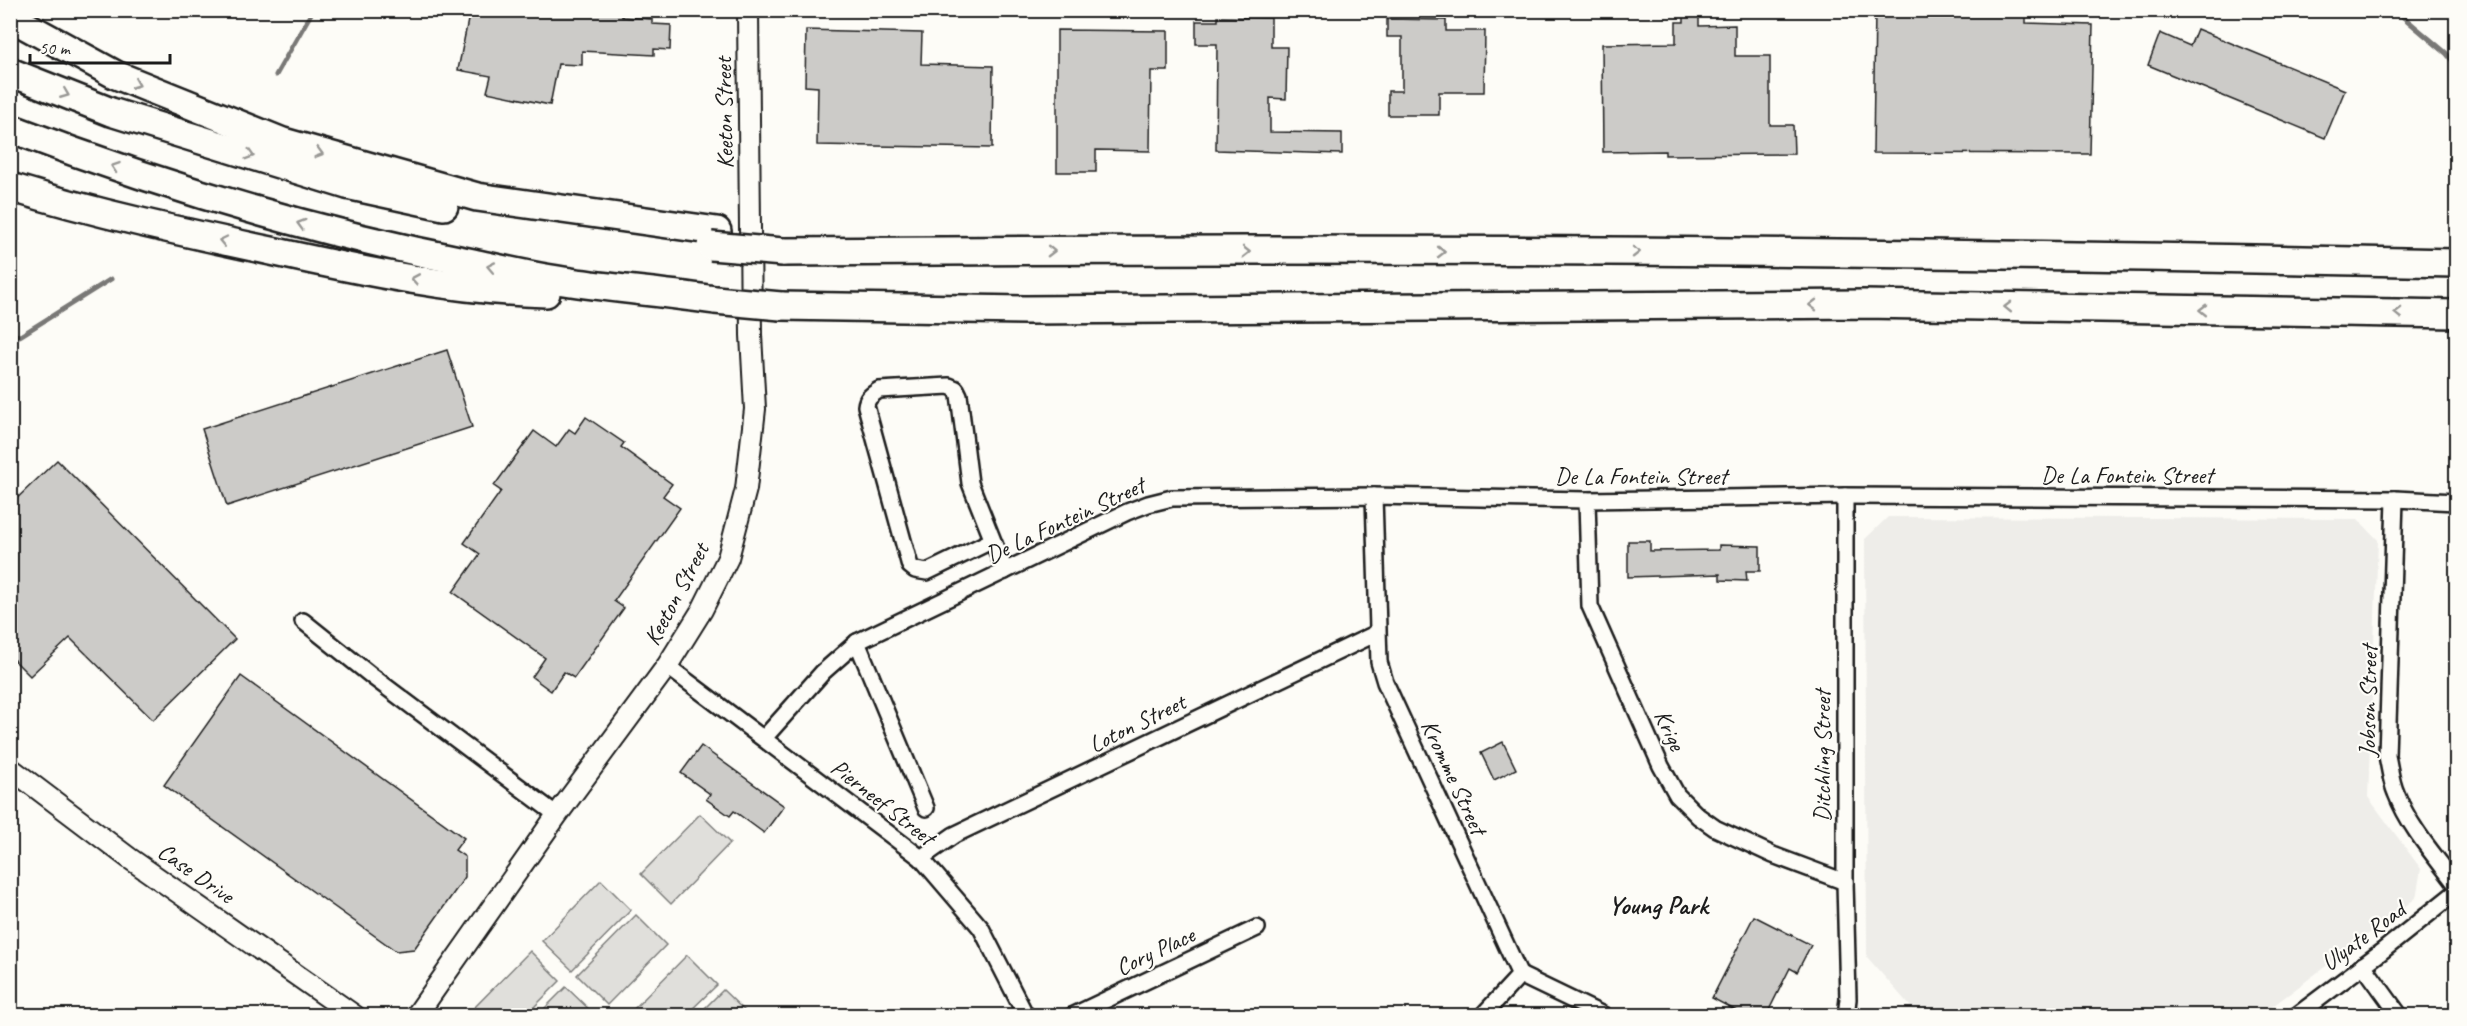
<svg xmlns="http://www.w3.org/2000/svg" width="2467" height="1026" font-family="Caveat,sans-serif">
<rect width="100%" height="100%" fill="#fdfcf7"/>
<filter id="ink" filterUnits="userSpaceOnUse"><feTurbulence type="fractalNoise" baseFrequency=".0167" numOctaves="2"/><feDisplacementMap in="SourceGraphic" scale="12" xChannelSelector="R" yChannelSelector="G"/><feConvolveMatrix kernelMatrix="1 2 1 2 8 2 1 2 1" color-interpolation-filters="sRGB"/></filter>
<g filter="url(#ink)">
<polygon fill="#eeede9" points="1888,517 2358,519 2378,540 2368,797 2421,869 2416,898 2261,1015 1918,1015 1867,957 1865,539"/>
<g fill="#e0dfdb" stroke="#7e7e7c" stroke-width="1.5">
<polygon points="700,814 730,843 671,904 641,874"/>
<polygon points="601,880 631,910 572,970 542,941"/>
<polygon points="636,915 666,945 607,1005 577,975"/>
<polygon points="530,951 560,981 526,1015 476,1015 471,1011"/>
<polygon points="687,955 717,985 686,1015 628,1015"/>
<polygon points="566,987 595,1015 538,1015"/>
<polygon points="723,990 749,1015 698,1015"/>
</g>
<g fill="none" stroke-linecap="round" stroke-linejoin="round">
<g stroke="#797876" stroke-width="5">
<polyline points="2395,10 2446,53 2456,65"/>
<polyline points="276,75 313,10"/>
<polyline points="10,334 20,336 111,279"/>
</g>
</g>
<g fill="#cccbc8" stroke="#1c1c1c" stroke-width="1.5">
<polygon points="470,10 622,10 622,17 652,19 652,24 671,25 670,50 654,49 654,55 582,51 582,65 558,64 550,105 487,92 491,76 458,70"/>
<polygon points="1875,10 2026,10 2026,23 2093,25 2090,154 1873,153"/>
<polygon points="1699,12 1699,26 1735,25 1735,56 1770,56 1770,125 1793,125 1794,154 1665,155 1665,151 1603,152 1602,44 1676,43 1676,22 1684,22 1684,13"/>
<polygon points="1218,17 1271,18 1271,47 1287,47 1286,99 1270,98 1270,132 1342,133 1342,154 1216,150 1217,44 1196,44 1196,21 1218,21"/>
<polygon points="1387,19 1446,20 1446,31 1485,31 1484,92 1439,92 1439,115 1388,115 1388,91 1402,91 1402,37 1387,37"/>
<polygon points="2197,29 2345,90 2325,138 2148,65 2160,33 2190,46"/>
<polygon points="806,30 922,33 921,64 993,66 992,148 817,145 818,87 805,86"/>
<polygon points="1057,30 1168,31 1168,71 1151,71 1150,151 1096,150 1096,172 1057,172"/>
<polygon points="447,350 472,427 227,506 202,429"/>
<polygon points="586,417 624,443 621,447 672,484 663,496 680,508 614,601 624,608 574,678 564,672 551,691 532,677 545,658 453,592 480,554 464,543 501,491 494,486 534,431 556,447 569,429 575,433"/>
<polygon points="57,460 235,639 153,720 70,638 30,676 10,656 10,505"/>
<polygon points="1628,541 1650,541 1650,551 1719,550 1719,545 1760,546 1760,571 1746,571 1747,581 1720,580 1720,574 1628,577"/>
<polygon points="241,676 464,838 455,850 465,857 465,877 414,949 396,951 164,785"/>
<polygon points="1503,742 1516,769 1494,780 1481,753"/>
<polygon points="701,746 784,806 764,833 734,811 730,816 706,799 710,794 681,773"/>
<polygon points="1754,916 1811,945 1797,972 1790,968 1766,1016 1746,1016 1712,998"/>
</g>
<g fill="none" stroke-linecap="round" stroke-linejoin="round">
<g stroke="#1c1c1c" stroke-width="20">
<g id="minor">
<polyline points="1374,496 1379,662 1385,682 1520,975 1605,1016"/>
<polyline points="1845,496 1845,882 1848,999 1846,1016"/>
<path d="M2395,499L2387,756C2390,769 2391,782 2396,793C2409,827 2435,856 2456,884"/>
<polyline points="1587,500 1590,606 1661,766 1677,795 1698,816 1715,828 1773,855 1845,882"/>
<path d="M991,541L927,572L915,570L910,566L866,406C867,397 872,395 879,390L949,386L956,389L959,395L970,483L1005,571"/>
<polyline points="303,621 373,677 557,815"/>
<polyline points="857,642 926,808"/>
<polyline points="667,666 921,858 981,928 1026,1016"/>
<polyline points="764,738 823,672 857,642 1127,512 1148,504 1172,498 1374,496 1587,500 1845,496 2395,499 2456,502"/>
<polyline points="921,858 954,835 1377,633"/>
<polyline points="2363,965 2400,1016"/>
<polyline points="1072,1016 1257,928"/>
<polyline points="1482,1016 1520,975"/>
<polyline points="2296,1016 2381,952 2456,892"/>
</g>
</g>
<g stroke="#1c1c1c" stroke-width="24">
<g id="tertiary">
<polyline points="10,768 129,858 355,1016"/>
<polyline points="416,1016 557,815 667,666 702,610 728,558 746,489 755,409 751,335 748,10"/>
</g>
</g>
<g stroke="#1c1c1c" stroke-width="32">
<g id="motorway">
<polyline points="10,17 116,75 283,142 477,197 717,231"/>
<polyline points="10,72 111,112 253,156 347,185 444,206"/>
<path d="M10,128C161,186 315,232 473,263C505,270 538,278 571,282C619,289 667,293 715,300"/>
<path d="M10,187C98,214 187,233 276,252C362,271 458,291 546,293"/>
<path d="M783,252C1341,247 1899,251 2456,263"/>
<polyline points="781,306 1025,310 1864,304 2456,314"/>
</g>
</g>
<use href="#minor" stroke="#fdfcf7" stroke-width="15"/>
<use href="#tertiary" stroke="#fdfcf7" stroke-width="20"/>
<use href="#motorway" stroke="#fdfcf7" stroke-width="27"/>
<g stroke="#1c1c1c" stroke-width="32" stroke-linecap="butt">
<g id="motorway-bridge">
<polyline points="711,246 783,252"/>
<polyline points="715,300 781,306"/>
</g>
</g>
<use href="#motorway-bridge" stroke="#fdfcf7" stroke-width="27"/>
</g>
<defs><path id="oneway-chevron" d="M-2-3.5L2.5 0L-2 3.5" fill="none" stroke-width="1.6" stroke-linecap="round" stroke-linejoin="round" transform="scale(1.5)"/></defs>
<g stroke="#989794">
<use href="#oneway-chevron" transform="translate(136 84) rotate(22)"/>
<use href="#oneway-chevron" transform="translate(65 94) rotate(22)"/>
<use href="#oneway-chevron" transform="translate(319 153) rotate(16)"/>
<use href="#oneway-chevron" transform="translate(250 155) rotate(17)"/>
<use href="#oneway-chevron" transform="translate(115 167) rotate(-161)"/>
<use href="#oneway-chevron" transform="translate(301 224) rotate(-164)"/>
<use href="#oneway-chevron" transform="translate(223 241) rotate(-168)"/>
<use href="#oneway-chevron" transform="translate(1051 251) rotate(1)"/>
<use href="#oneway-chevron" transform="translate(1246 252)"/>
<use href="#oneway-chevron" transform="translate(1441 252)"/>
<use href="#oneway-chevron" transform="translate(1636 252)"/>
<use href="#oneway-chevron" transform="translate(491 267) rotate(-169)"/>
<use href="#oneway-chevron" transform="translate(415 279) rotate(-170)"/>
<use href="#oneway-chevron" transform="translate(1813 305) rotate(180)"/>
<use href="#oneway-chevron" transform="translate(2008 307) rotate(-179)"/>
<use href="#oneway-chevron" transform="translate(2203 310) rotate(-179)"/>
<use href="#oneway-chevron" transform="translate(2398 313) rotate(-179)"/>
</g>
</g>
<g text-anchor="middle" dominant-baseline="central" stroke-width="4.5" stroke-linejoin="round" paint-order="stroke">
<g font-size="24" fill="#1c1c1c" stroke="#fdfcf7">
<text transform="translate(724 113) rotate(-91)">Keeton Street</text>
<text x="2127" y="475">De La Fontein Street</text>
<text x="1641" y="476">De La Fontein Street</text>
<text transform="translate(1065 520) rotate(-25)">De La Fontein Street</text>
<text transform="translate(676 594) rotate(-62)">Keeton Street</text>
<text transform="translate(2368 701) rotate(-89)">Jobson Street</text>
<text transform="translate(1137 723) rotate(-26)">Loton Street</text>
<text transform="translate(1670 730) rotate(65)">Krige</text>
<text transform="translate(1822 756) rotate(-90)">Ditchling Street</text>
<text transform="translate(1454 777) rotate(65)">Kromme Street</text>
<text transform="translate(883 802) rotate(38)">Pierneef Street</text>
<text transform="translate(196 873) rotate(35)">Case Drive</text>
<text transform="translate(2363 936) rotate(-37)">Ulyate Road</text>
<text transform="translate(1155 951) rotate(-25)">Cory Place</text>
</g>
<g font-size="26" font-weight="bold" fill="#1c1c1c" stroke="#fdfcf7">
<text x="1658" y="905">Young Park</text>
</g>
</g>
<rect width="2467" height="1026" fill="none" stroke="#fdfcf7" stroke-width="36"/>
<rect x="18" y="18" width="2431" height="990" fill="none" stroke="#1c1c1c" stroke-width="2" filter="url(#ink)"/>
<path d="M30 54v9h140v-9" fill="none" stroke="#1c1c1c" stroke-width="3"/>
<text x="39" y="54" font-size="18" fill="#1c1c1c" stroke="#fdfcf7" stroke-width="4.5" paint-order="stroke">50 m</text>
</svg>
